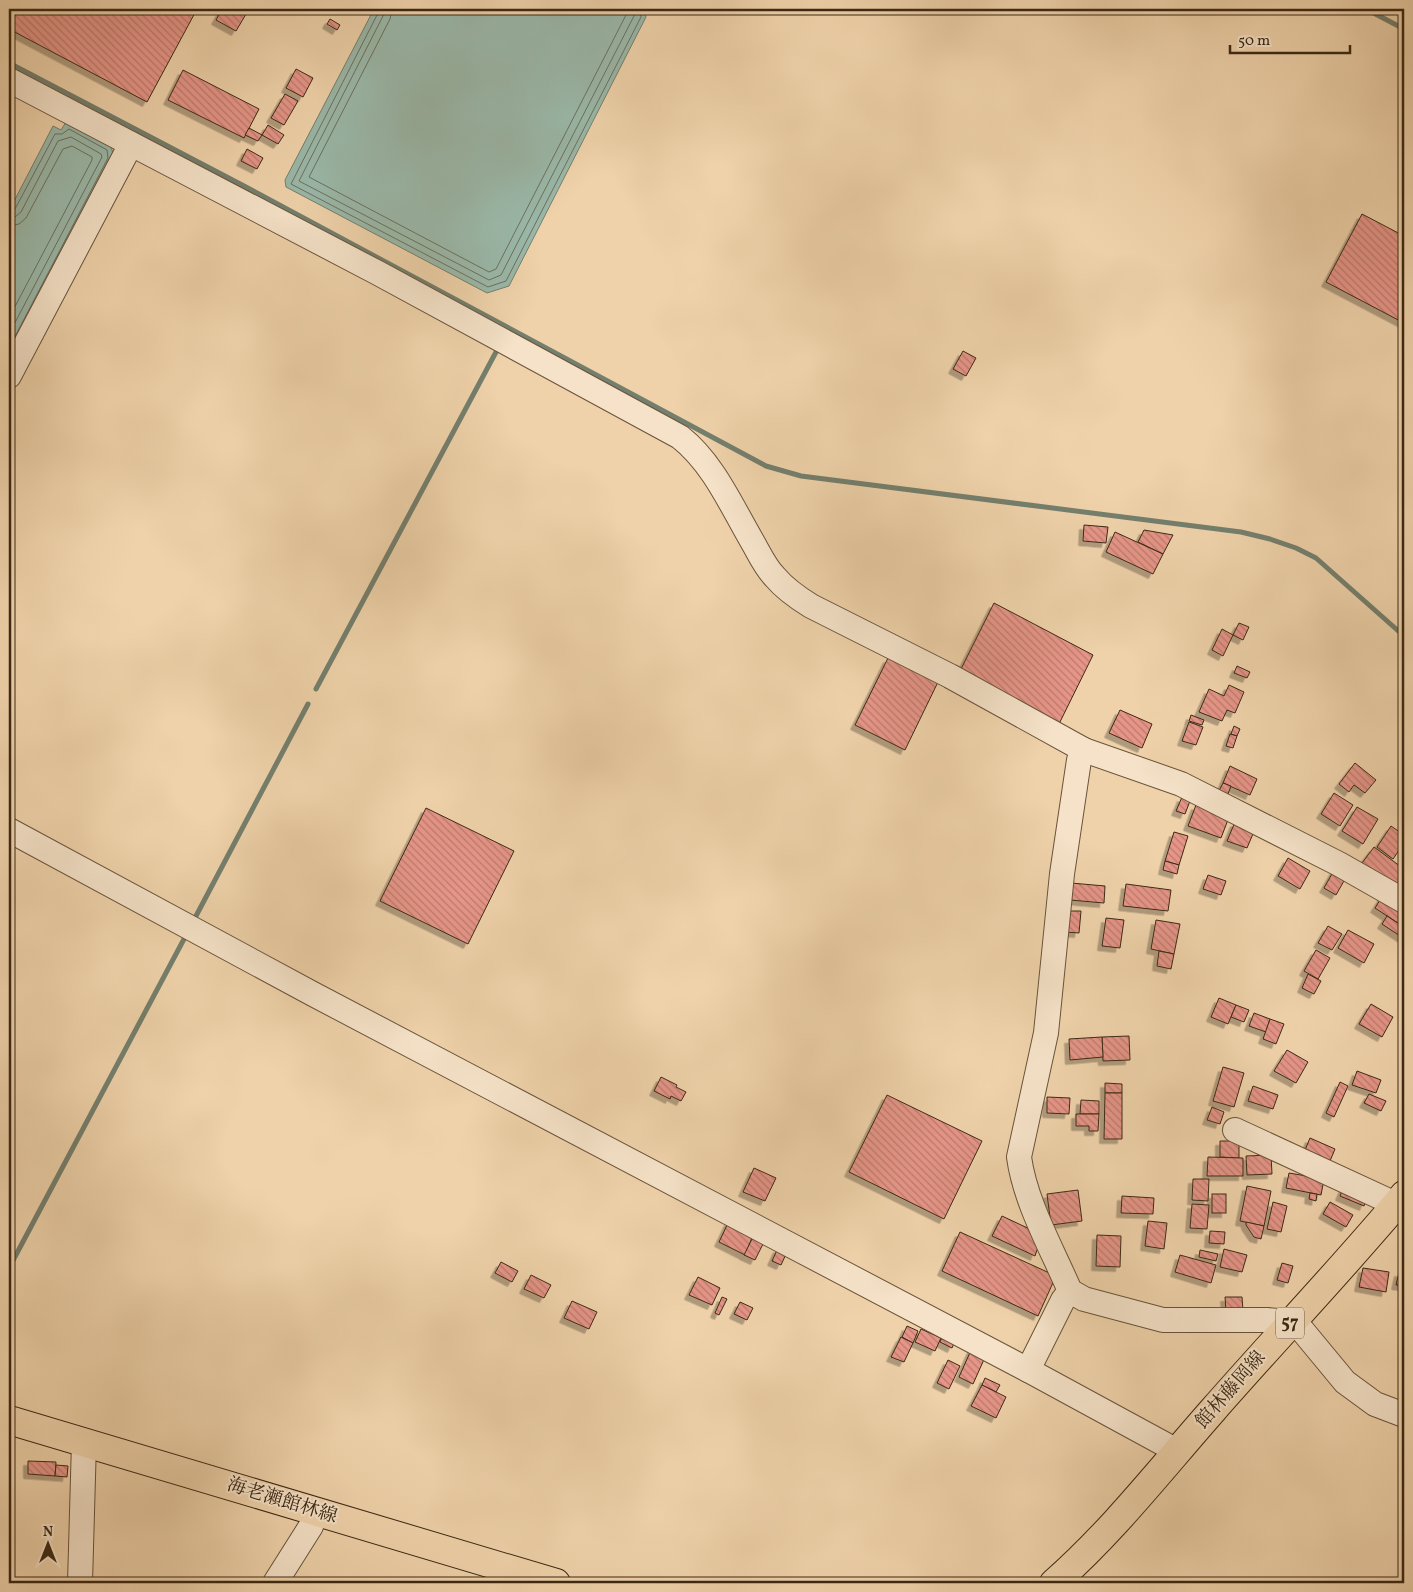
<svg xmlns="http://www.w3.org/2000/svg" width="1413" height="1592" font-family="Vollkorn,'Noto Serif JP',serif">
<defs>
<pattern id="building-back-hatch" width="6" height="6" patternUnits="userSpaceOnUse" patternTransform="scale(1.25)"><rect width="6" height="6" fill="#e69588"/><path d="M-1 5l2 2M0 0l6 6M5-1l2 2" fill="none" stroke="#bc7a6e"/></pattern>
<filter id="shadow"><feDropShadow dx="-4.5" dy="4.5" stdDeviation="0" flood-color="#0004"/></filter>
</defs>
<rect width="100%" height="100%" fill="#efd2aa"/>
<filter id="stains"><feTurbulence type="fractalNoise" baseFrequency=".004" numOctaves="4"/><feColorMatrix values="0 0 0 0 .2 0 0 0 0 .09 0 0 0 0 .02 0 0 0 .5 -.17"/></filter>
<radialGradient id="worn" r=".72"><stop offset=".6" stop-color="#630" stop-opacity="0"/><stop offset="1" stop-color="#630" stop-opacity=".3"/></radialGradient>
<g fill="#9ab8a9" stroke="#747f6d">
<polygon points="374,9 644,9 646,17 509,286 487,293 286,187 285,180"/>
<polygon points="66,122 111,146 114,158 9,358 9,211 53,126 61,130"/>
</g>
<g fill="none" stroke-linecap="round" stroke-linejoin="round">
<g stroke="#6b705e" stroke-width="1">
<polyline points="378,9 378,13 291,184 488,287 506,281 641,17 640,9"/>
<polyline points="384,9 383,16 299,181 489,280 501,275 634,16 634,9"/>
<polyline points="392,9 390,19 309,177 489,272 496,269 626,15 626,9"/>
<polyline points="9,212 15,209 55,134 62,134 69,129 107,150 108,158 9,348"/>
<polyline points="9,218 15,217 21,212 58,141 71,137 101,154 102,157 9,334"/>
<polyline points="9,226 19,224 26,218 63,149 72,146 92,157 92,160 9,318"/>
</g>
<g stroke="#747f6d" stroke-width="5">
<polyline points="1366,9 1404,29"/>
<polyline points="9,63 244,186 766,466 801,476 1241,532 1270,539 1296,548 1316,558 1404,636"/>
<polyline points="316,689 496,352"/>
<polyline points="196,916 308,704"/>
<polyline points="9,1268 184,939"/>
</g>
</g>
<g fill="url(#building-back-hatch)" stroke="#3c2914" filter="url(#shadow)">
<polygon points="9,9 197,9 147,102 9,29"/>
<polygon points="222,9 249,9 236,31 216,20"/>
<polygon points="330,19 340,25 337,30 327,24"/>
<polygon points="296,69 313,78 303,97 286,88"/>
<polygon points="183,70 259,109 244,138 168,100"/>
<polygon points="285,94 298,101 284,125 271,118"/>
<polygon points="268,125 284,135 278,144 262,135"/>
<polygon points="249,128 262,135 258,141 245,135"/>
<polygon points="247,149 263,158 257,169 241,161"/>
<polygon points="1362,214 1404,236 1404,323 1326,282"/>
<polygon points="963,351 976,358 966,376 953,369"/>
<polygon points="1084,525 1108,527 1106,543 1083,541"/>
<polygon points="1144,530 1173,535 1163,554 1138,542"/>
<polygon points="1115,532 1163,554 1153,574 1106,552"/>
<polygon points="994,603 1093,655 1057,728 958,675"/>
<polygon points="1239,623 1249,627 1243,640 1233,635"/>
<polygon points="1222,629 1233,635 1223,656 1212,650"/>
<polygon points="888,658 938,682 905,750 855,725"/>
<polygon points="1237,666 1250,672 1247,678 1234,673"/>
<polygon points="1229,685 1244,692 1235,713 1227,710 1222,721 1199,712 1209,689 1224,696"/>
<polygon points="1120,710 1152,724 1142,748 1109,733"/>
<polygon points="1191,715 1204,720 1202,725 1189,721"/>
<polygon points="1189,722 1203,727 1196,745 1182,741"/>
<polygon points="1234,726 1240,729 1237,736 1231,734"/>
<polygon points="1230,734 1237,736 1233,748 1226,746"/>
<polygon points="1355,763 1376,780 1365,793 1354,785 1349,792 1339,784"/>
<polygon points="1230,766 1257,779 1250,795 1223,783"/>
<polygon points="1223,783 1231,786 1226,799 1217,795"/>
<polygon points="1334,793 1353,805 1340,826 1321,814"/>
<polygon points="1182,797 1190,801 1185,814 1176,811"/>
<polygon points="1196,805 1229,817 1221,838 1188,826"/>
<polygon points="1357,807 1378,819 1363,844 1342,831"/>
<polygon points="426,808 514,851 468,944 380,901"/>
<polygon points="1235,822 1255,829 1247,848 1227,841"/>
<polygon points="1391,826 1404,835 1404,843 1393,859 1377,847"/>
<polygon points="1174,832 1188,836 1179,865 1165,861"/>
<polygon points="1374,847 1404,869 1404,879 1398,888 1362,863"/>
<polygon points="1288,858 1310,871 1300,889 1278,876"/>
<polygon points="1165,861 1179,865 1177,874 1163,870"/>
<polygon points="1337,865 1349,872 1336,895 1324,888"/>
<polygon points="1208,875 1226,881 1221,895 1203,889"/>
<polygon points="1071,883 1105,886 1104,903 1070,900"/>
<polygon points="1126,884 1171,890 1168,911 1123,906"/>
<polygon points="1385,892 1404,905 1404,927 1375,908"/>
<polygon points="1067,911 1081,911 1079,933 1065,932"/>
<polygon points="1387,916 1404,927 1403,938 1382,924"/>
<polygon points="1106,918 1124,920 1120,948 1102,946"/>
<polygon points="1156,920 1180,924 1174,954 1151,949"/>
<polygon points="1328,926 1342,934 1332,950 1318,943"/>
<polygon points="1348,930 1374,944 1364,963 1338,948"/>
<polygon points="1316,950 1330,958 1318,979 1304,971"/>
<polygon points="1159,951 1174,954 1171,969 1157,966"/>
<polygon points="1308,974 1321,981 1314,994 1302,988"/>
<polygon points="1219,998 1236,1005 1228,1024 1211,1017"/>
<polygon points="1371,1004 1393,1017 1382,1037 1359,1024"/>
<polygon points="1236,1005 1249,1010 1244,1022 1231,1017"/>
<polygon points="1254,1013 1270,1019 1266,1032 1249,1026"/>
<polygon points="1270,1019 1284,1024 1276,1044 1263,1039"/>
<polygon points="1129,1036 1130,1060 1103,1061 1102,1037"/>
<polygon points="1102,1037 1103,1057 1070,1060 1069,1039"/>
<polygon points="1287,1050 1308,1062 1296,1083 1274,1071"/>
<polygon points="1223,1067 1244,1073 1234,1107 1213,1101"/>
<polygon points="1357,1071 1381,1080 1376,1093 1352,1085"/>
<polygon points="661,1077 677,1085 676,1087 686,1092 681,1101 671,1096 670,1099 654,1091"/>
<polygon points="1340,1082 1348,1086 1334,1117 1326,1113"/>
<polygon points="1105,1083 1122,1084 1122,1093 1105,1093"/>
<polygon points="1253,1086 1278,1095 1273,1109 1248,1101"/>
<polygon points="1105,1093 1122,1093 1122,1139 1104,1139"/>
<polygon points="1369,1094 1386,1101 1381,1111 1364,1103"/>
<polygon points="887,1095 982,1141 944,1219 849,1172"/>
<polygon points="1047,1097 1070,1098 1069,1114 1047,1113"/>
<polygon points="1081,1100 1099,1101 1099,1114 1080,1114"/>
<polygon points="1212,1107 1224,1112 1220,1124 1207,1120"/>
<polygon points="1076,1114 1099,1114 1098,1131 1089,1131 1089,1126 1076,1126"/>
<polygon points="1310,1138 1335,1149 1330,1161 1305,1150"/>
<polygon points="1220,1141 1239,1141 1239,1158 1220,1157"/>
<polygon points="1271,1155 1272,1174 1247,1175 1246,1156"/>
<polygon points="1208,1157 1243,1158 1243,1176 1207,1176"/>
<polygon points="754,1168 776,1178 765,1201 743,1192"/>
<polygon points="1289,1173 1324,1179 1321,1195 1286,1188"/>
<polygon points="1193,1179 1209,1179 1208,1201 1192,1200"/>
<polygon points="1345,1184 1369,1194 1364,1206 1340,1196"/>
<polygon points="1247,1186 1271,1191 1264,1226 1240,1221"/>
<polygon points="1078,1190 1082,1221 1051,1225 1047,1194"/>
<polygon points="1310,1193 1317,1194 1316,1201 1309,1199"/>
<rect x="1212" y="1194" width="14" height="19"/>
<polygon points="1122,1196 1154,1198 1153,1214 1121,1213"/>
<polygon points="1273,1202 1287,1206 1281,1232 1267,1229"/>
<polygon points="1330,1202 1353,1215 1346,1227 1323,1214"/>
<polygon points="1192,1204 1209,1205 1207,1229 1190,1228"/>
<polygon points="1002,1216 1036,1232 1039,1244 1035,1256 992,1236"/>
<polygon points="729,1221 754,1233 745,1255 719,1242"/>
<polygon points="1148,1221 1167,1223 1164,1249 1145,1246"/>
<polygon points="1246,1222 1264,1226 1261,1239 1254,1237 1246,1225"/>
<polygon points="1210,1231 1225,1232 1224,1244 1209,1243"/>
<polygon points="960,1232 1056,1276 1038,1316 942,1271"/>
<polygon points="1097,1235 1121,1236 1120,1267 1096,1266"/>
<polygon points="753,1237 764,1242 755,1260 744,1255"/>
<polygon points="778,1248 787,1252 781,1265 772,1261"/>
<polygon points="1224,1249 1247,1255 1242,1272 1220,1267"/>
<polygon points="1200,1250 1218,1254 1216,1261 1199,1257"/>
<polygon points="1180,1255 1216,1265 1211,1283 1175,1272"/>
<polygon points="501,1262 518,1271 512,1282 495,1273"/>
<polygon points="1282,1263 1293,1266 1288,1283 1277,1280"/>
<polygon points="1363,1268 1389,1272 1386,1292 1359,1287"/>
<polygon points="1399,1272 1404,1273 1404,1286 1396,1285"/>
<polygon points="531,1275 551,1285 544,1298 524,1289"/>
<polygon points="698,1277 720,1288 712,1305 689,1295"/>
<polygon points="722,1297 727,1299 719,1315 715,1313"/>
<polygon points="1225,1297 1242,1297 1243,1311 1226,1311"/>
<polygon points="572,1301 597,1312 589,1329 564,1318"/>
<polygon points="740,1302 753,1308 747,1320 734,1314"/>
<polygon points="907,1326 918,1331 913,1343 902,1337"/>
<polygon points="921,1329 941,1338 935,1351 915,1342"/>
<polygon points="944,1333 956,1339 952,1348 940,1342"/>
<polygon points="901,1337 913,1343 904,1362 891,1357"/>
<polygon points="972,1348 986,1355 973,1384 959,1377"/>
<polygon points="948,1360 960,1366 949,1389 937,1383"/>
<polygon points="985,1378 1000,1385 996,1392 982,1385"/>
<polygon points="982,1385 1006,1397 996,1418 971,1406"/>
<polygon points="28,1461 56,1462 55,1476 28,1474"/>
<polygon points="56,1465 68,1466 67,1477 55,1476"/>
</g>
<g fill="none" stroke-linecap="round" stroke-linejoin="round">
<g stroke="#69533a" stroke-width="26">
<g id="minor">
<path d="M9,80L378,273L680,437C713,463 731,505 752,541C759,553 765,567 775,577C785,589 798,598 811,606L950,676L1084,750L1181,784L1339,864L1404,901"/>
<polyline points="9,376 131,144"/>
<path d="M1084,750L1079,760L1062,874L1046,1033L1019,1157C1025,1202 1052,1249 1070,1291L1084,1299L1163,1320H1267L1291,1322L1302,1330L1345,1382L1375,1404L1404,1415"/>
<polyline points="9,830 313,994 1028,1370 1177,1451"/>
<polyline points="1235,1130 1404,1208"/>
<polyline points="1028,1370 1063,1300 1070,1291"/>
<polyline points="80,1583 84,1442"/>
<polyline points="275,1583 311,1526 316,1512"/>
</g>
</g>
<g stroke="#3c2914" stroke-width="30">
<g id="major">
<polyline points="9,1420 556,1583"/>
<path d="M1054,1583C1113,1531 1161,1469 1213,1410C1276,1338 1343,1268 1404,1195"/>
</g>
</g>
<use href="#minor" stroke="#f5e2c8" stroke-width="24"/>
<use href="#major" stroke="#efd2aa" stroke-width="28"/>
</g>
<g text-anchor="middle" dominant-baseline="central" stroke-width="4" stroke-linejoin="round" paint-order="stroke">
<rect fill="#f5e2c8" stroke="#74604a" stroke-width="1" x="1276" y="1307.5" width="28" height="31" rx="4"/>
<g font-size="18" font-weight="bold" fill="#3c2914">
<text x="1290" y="1323">57</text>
</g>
<g font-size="19" fill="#3c2914" stroke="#f5e2c8">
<text transform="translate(1231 1390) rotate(-49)">館林藤岡線</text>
<text transform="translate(282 1501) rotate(17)">海老瀬館林線</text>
</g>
</g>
<rect width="1413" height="1592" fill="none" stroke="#efd2aa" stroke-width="30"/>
<rect x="10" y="10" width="1393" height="1572" fill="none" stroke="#3c2914" stroke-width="2.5"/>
<rect x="15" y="15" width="1383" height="1562" fill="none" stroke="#3c2914"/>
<g transform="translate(48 1544)" stroke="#f5e2c8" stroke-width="4" paint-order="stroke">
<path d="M0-4L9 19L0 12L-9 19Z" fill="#3c2914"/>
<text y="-8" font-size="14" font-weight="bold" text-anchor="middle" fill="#3c2914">N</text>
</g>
<path d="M1230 45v8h120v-8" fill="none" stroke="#3c2914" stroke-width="2.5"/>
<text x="1238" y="45" font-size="15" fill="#3c2914" stroke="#f5e2c8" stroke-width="4" paint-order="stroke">50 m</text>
<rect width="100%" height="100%" filter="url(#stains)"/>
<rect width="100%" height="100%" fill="url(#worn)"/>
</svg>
